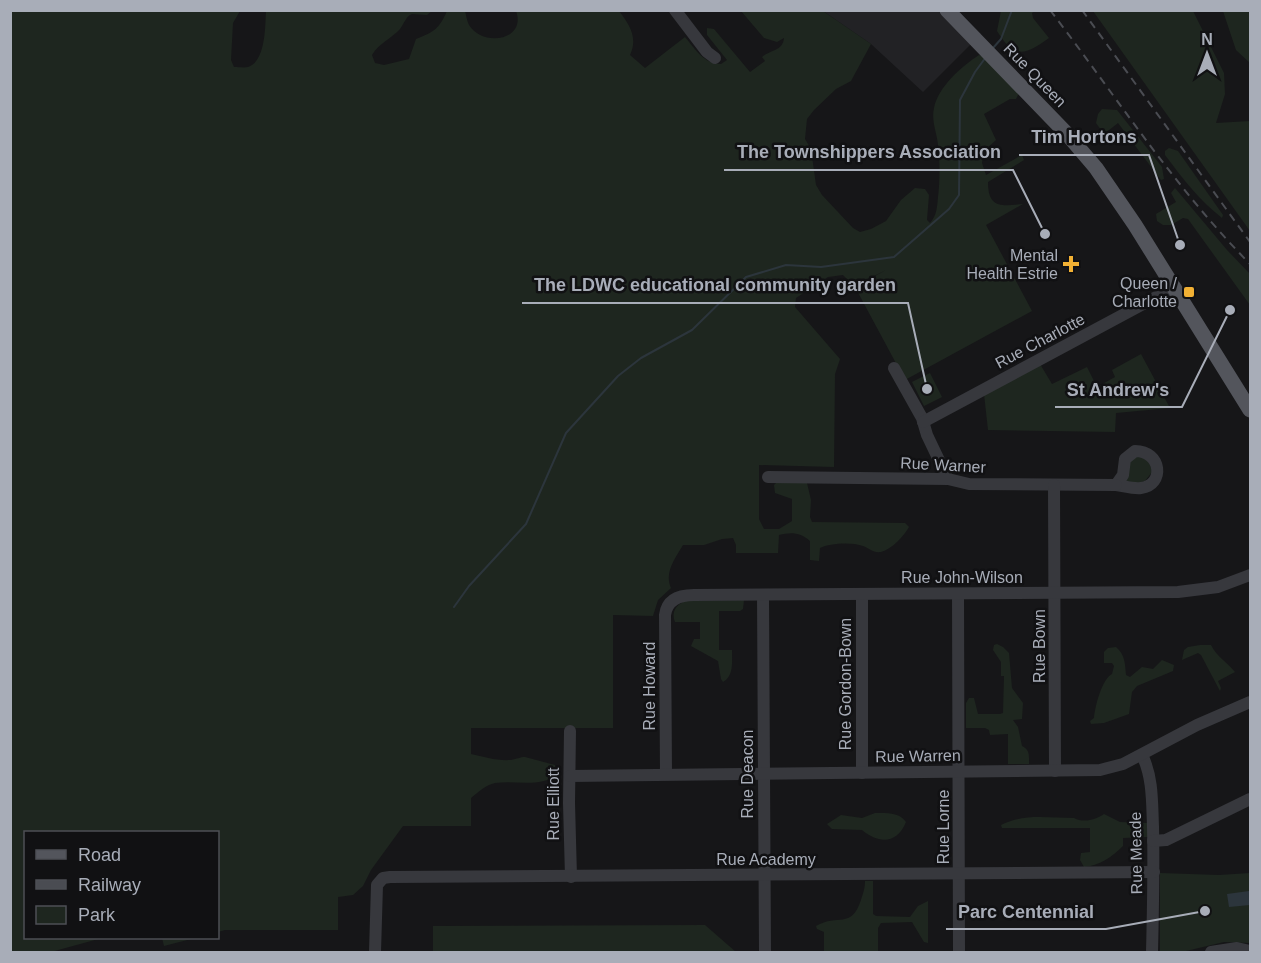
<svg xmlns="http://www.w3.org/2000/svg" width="1261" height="963" font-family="Arial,sans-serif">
<rect width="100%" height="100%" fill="#161618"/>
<polygon fill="#222225" points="823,11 958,11 981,34 923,92 871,44"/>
<g fill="#1e261f">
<path d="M10,11H240L233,23L231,60L234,67C238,67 245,68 248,67C266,61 265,26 266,11H432L427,15C423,15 416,14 412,14C406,16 404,24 400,29C391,39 379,43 372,55L375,63L384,65L409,59L416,39C434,32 439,29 447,11H465C466,15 467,21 469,25C482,47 527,41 516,11H619C630,25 638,38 630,55L645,68L685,37C695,49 704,64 721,64L727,60L707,35V28L714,29L750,72L765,61L762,57C770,50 783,51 784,38L777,42L764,38L741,11H823L871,44L851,81L836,89L814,110L807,119L805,139L811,149L816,185L822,195L853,228L860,232L871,229L886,221L901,200L915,188L925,189L929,195L927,220L930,223C937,215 937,207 938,197C940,180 940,162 938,145C937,133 931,121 934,108C938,87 962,66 979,55L983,56L1019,93L1016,99H1010L984,114L996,140L983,152L982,163L986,175L1022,155L1024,160L988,182C988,209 1002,206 1023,204L986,225L1032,311L905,380L855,287L886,270L854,286L843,275L828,277L796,298L795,307L840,359L835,374L834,467L759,465V519L764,529H779L792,521V499L775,493L774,485L777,482L807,483L811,500L810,517L812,522L905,523L909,527C904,536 892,549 881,552C873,553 869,548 863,546C852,542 830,543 820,548L819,561L810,560V541C800,532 791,532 779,535L778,553H736V545L733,538L722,539L704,545H683C675,559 664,572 671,588L658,600L653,616L613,615V728H471V754C484,757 497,761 511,760C517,759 520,757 525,757L555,765L557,775C539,788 516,780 495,783C486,785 478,792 471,798V826H403L371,870L363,886L353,895L338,897V930H225L218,932V832H26V938H102L51,952H11Z"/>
<path d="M1001,11H1034L1032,13L1033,18L1049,38C1025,55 1015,60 997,31Z"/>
<polygon points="1123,11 1193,11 1224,73 1225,94 1216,123 1250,121 1250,231 1093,11 1121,12"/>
<polygon points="1223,11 1250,11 1250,63 1236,50"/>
<polygon points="1102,109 1117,110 1162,167 1164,179 1161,180 1118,123 1104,134 1096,123 1098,114"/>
<path d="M1169,148L1178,151L1223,215L1222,218C1199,200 1183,179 1165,155V151Z"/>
<polygon points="1175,188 1227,250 1250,274 1250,305 1188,219 1183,218 1171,225 1163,225 1157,221 1156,214 1176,202 1171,193"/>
<polygon points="1141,354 1170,408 1116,413 1115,432 988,430 984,394 1040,364 1052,384 1087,367 1097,387 1115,377 1112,370"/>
<polygon points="930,373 942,397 924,406 912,382"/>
<polygon points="1133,456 1149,459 1152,472 1145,481 1138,483 1125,481 1126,467"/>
<path d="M744,600L743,609L740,611H719V650H732C732,662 734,676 723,682L721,679L718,661L691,646L694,639H700V622H675C671,612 676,605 685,601Z"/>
<path d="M997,644L1003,647L1009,653L1012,688L1023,703L1022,719L1013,720L1018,727L1022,746C1030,750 1029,755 1029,764H1008V734L990,735L989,730L985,728H966V703L969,698H974L978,714H1000L1003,713L1004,676H1001V662L993,650L994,645Z"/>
<path d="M1200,645H1211C1217,657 1227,662 1235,672L1218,681L1221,688L1220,691L1201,655L1198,653L1182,660L1184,650L1188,647Z"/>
<path d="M1116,647C1125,655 1125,663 1126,675L1130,677L1142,667L1153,669L1162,660L1174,665L1173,671L1137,686L1132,692L1129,714L1104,723L1091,724L1090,721L1094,718C1095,706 1102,679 1112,674L1114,666L1112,663H1104V652L1108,648Z"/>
<path d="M875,813C887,813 899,812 906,822C897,844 879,844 862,830L832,829L827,824L841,815L862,818Z"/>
<path d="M1104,814L1120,822L1148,823V837L1123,838V846C1112,857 1099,866 1084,867L1080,860L1081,853L1090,852V828H1002L1001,825C1024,813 1048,818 1074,818C1084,823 1095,820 1104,814Z"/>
<polygon points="1160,873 1219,875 1250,873 1250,943 1224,942 1182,952 1160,952"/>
<path d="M865,881H873V914L876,916L910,917L918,906L928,901V943L924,942L912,922L881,923L878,928V952H824V932L817,929L816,926C838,913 851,930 861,900C863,893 865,889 865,881Z"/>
<polygon points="705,925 736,952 433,952 433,926"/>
<polygon points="162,938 195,938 164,946"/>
</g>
<polygon fill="#2c353c" points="1250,889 1250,905 1229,907 1227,894 1249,891"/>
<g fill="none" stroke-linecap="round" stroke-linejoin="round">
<g stroke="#2c353c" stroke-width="2">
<polyline points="993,48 1001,39 1012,10"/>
<polyline points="454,607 469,586 526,524 566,433 618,376 641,358 692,330 746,277 786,265 821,267 894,257 949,209 959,195 960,100 975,72 986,57"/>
</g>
<g stroke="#37383d" stroke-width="12">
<polyline points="675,10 707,52 715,58"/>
<polyline points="894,368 922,418 927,435 948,479"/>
<polyline points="923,422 1173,288"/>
<path d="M1135,451C1162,451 1165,485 1141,488C1133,489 1124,486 1116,485L1123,475L1125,459Z"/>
<polyline points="768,477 948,479 969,484 1116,485"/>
<polyline points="1054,485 1055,771"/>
<polyline points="958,594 959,952"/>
<polyline points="763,595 765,952"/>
<polyline points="570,731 569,803 571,877"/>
<path d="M1142,755C1153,777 1152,803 1153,827C1154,869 1153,911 1152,952"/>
<polyline points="862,773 862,595"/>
<path d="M666,774L665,615C667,599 680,595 694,595L1178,592L1218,587L1250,575"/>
<polyline points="570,776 1100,770 1123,764 1197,725 1250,702"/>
<polyline points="1153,841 1166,840 1250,799"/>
<polyline points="375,952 377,885 383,878 390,877 1154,872"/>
<polyline points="1211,952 1237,948 1250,951"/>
</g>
<polyline stroke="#53555c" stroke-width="15" points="947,10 1067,134 1096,168 1135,225 1250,410"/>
<g stroke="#4a4c52" stroke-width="2" stroke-dasharray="8 6" stroke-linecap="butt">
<path d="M1050,10C1116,96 1174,187 1250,264"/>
<polyline points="1082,10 1250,242"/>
</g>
</g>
<g fill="#f2b134" stroke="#111113" stroke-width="2">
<path d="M1068 255h6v6h6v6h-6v6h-6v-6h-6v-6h6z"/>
<rect x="1183" y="286" width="12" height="12" rx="3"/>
</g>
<g text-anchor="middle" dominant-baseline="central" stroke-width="5" stroke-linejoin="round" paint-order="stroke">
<g font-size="16" fill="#a8adb8" stroke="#111113">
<text transform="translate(1035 75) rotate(46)">Rue Queen</text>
<text transform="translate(1040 341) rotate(-28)">Rue Charlotte</text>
<text transform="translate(943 465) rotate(3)">Rue Warner</text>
<text x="962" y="577">Rue John-Wilson</text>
<text transform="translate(1039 646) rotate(-90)">Rue Bown</text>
<text transform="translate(845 684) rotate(-90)">Rue Gordon-Bown</text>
<text transform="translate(649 686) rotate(-90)">Rue Howard</text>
<text transform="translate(918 756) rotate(-1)">Rue Warren</text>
<text transform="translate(747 774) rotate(-90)">Rue Deacon</text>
<text transform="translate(553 804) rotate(-90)">Rue Elliott</text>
<text transform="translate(943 827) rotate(-90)">Rue Lorne</text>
<text transform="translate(1136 853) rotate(-91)">Rue Meade</text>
<text x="766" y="859">Rue Academy</text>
</g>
<g font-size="16" fill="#a8adb8" stroke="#111113" text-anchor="end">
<text x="1058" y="255">Mental<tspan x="1058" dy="18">Health Estrie</tspan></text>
<text x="1177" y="283">Queen /<tspan x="1177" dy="18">Charlotte</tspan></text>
</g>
</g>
<path fill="none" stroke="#a8adb8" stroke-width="2" d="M1180 245L1149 155H1019M1045 234L1013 170H724M927 389L908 303H522M1230 310L1182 407H1055M1205 911L1106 929H946"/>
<g fill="#a8adb8" stroke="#111113" stroke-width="2">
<circle cx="1180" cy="245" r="6"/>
<circle cx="1045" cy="234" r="6"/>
<circle cx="927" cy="389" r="6"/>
<circle cx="1230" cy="310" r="6"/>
<circle cx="1205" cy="911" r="6"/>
</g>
<g font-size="18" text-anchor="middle" font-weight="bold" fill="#a8adb8" stroke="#111113" stroke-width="5" stroke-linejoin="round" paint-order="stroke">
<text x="1084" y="143">Tim Hortons</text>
<text x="869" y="158">The Townshippers Association</text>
<text x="715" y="291">The LDWC educational community garden</text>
<text x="1118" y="396">St Andrew's</text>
<text x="1026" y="918">Parc Centennial</text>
</g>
<rect width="1261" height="963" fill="none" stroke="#a8adb8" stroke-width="24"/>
<rect x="24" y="831" width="195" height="108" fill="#111113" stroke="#4d4f55" stroke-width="1.5"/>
<rect x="36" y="850" width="30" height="9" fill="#53555c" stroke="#4d4f55" stroke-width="1.5"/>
<text x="78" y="861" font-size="18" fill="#a8adb8">Road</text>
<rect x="36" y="880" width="30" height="9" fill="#4a4c52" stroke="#4d4f55" stroke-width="1.5"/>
<text x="78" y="891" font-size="18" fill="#a8adb8">Railway</text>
<rect x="36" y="906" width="30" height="18" fill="#1e261f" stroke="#4d4f55" stroke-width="1.5"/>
<text x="78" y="921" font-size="18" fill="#a8adb8">Park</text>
<g transform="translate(1207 54)" stroke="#111113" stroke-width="4.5" paint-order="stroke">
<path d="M0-4.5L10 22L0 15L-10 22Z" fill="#a8adb8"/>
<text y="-9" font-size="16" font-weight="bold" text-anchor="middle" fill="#a8adb8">N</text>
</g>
</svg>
